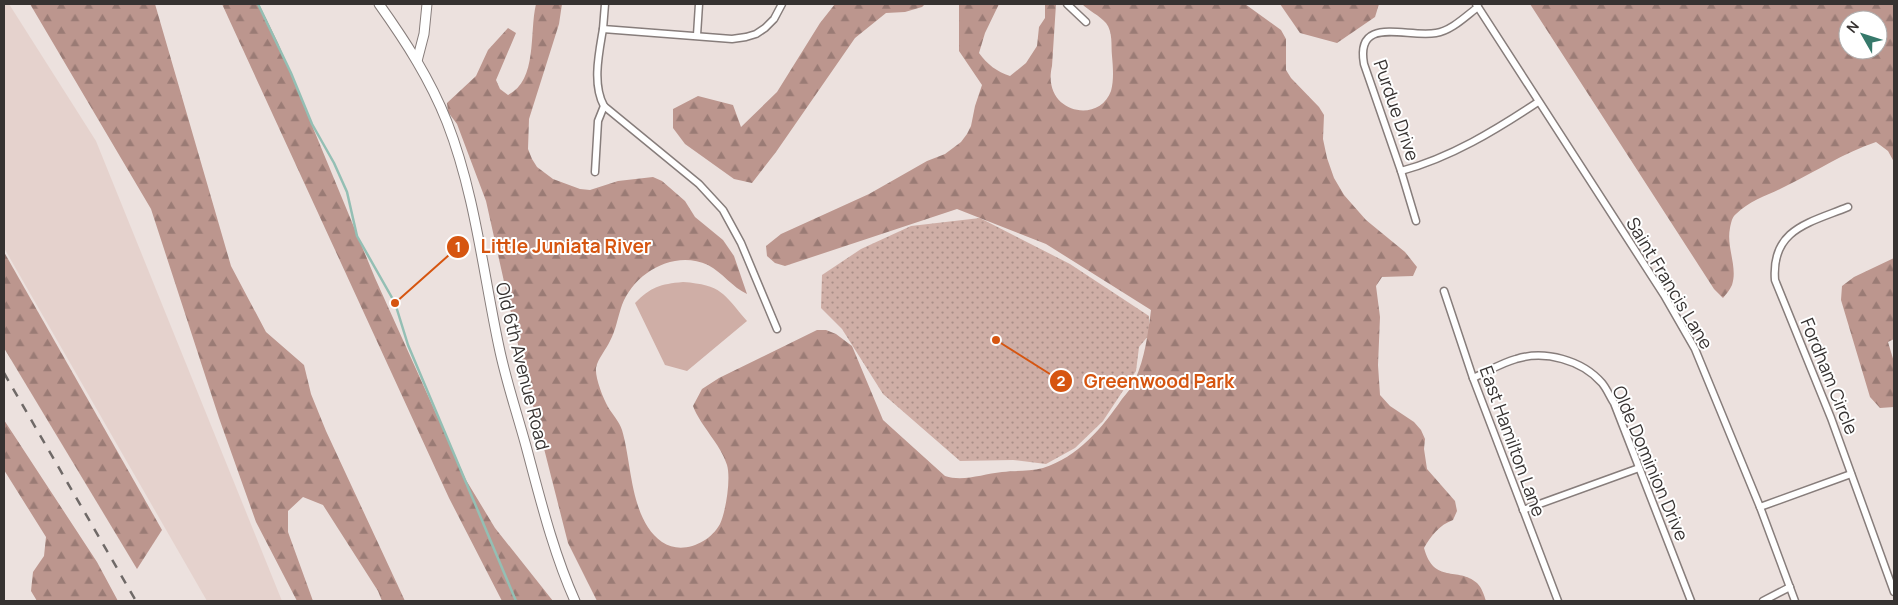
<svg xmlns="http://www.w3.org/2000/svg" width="1898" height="605" font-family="Manrope,sans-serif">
<defs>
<pattern id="grass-dots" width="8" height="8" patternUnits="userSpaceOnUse" patternTransform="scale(1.25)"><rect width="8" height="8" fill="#cfaea6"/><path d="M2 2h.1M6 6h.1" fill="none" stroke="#a98e88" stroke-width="1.8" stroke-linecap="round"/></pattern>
<pattern id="forest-firs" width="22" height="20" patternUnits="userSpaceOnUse" patternTransform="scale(1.25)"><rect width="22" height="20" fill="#bc968e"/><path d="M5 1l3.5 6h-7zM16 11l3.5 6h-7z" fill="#9a7b75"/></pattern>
</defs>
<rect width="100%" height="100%" fill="#ece1de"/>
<polygon fill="#e5d2cd" points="4,4 9,4 96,141 282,601 207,601 4,248"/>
<polygon fill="url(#grass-dots)" points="980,218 1070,264 1149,316 1149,335 1139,347 1136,371 1103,421 1075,448 1046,464 1013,460 960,461 883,394 842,329 821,308 822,275 861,249 911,226"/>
<g fill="url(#forest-firs)" fill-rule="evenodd">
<polygon points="30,4 155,4 231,266 266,332 304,365 311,394 326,431 405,601 382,601 378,591 323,505 303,497 288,511 288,532 313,601 297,601 256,522 219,418 151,209"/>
<polygon points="222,4 259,4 278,43 375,278 466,480 495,528 553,601 502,601 449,498"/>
<path d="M536,4H562L559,24L529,119L528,149L532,159L537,167L553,179L580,189L590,190L618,181L653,177L662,181L685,201L695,217L723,240L734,256L747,294C732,287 723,273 708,265C674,249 634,273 622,305C618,316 616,330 610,341C606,350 598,358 596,368C595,378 603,398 608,407C613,415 619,421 622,430C632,463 630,520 662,542C681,555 709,544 720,524C726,511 731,478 727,465C720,443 701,427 693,406L702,389L719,378L817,330H826L836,334L852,346L883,420L945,476C963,482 983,474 1002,472C1016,470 1029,472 1043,468C1078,457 1102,428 1122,399C1127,393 1132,387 1135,380C1145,358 1148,333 1151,310L1046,244L957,209L785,266L775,263L767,256L766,246L781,234L869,194L927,161L945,154L961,142L967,134L971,126L975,106L982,85L959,51V4H999L985,33L979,53C987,64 997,72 1010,76L1026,63L1037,46L1039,27L1045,18V4H1056L1052,66C1041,113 1099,125 1111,91C1114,80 1113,67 1112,56C1111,45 1113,32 1106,23C1099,15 1089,11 1082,4H1245L1281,30L1286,39V70L1291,78L1319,107L1324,115L1323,139L1327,158L1334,178L1344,195L1366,220L1405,252L1417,267L1413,276L1382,277L1376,286L1380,317L1378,365L1380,395L1390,406L1414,422L1421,430L1425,439L1424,449L1427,469L1455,501L1457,511L1453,520C1439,525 1431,536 1424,548C1434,585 1458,566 1477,583C1482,588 1484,595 1486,601H597L568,543L522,362L486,201L457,124L448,112L447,103L476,76L488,50L508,28L516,33L496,80L500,89L508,95C538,80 529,33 536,4Z"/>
<polygon points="835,4 925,4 922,7 905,12 886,13 855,38 776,152 752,183 734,179 685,144 673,128 673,109 698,96 733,105 741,127 777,92 820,23"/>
<polygon points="1280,4 1379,4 1375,17 1337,43 1300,33"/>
<path d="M1530,4H1894V162L1888,151L1876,142C1843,153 1817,171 1786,186C1769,195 1750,200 1736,214C1732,217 1731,223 1730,228C1726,247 1738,267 1732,285C1730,290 1726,294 1723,298L1714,289ZM1848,20H1878V50H1848Z"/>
<polygon points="4,252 162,530 137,569 4,348"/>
<polygon points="1894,258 1894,339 1888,342 1894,362 1894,407 1880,408 1870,397 1841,300 1842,286 1854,277"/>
<polygon points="4,420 97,562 118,601 37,601 31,591 33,572 44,556 46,537 4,470"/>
</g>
<path fill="#cfaea6" d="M683,282C722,285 723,293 747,321L687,371L665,365L635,303C651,287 660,284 683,282Z"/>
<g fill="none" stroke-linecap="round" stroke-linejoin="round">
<polyline stroke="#94bfb4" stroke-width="2.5" points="258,4 291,73 312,124 334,163 347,192 357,236 395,303 408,345 516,601"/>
<g stroke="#877d7b" stroke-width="9">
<g id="street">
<polyline points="605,4 603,29 732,39 746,37 756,34 765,28 774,19 782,4"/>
<polyline points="1067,4 1086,22"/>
<polyline points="1476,4 1664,295 1695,349 1760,507 1795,601"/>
<path d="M603,29C599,53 592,84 604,106L699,184L723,210L741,243L777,329"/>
<polyline points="697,35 699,4"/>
<path d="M1401,171C1450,158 1496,130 1538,102"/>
<polyline points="595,172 598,121 604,106"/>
<path d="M1848,207C1809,223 1771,229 1775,280L1831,418L1894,592"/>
<path d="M1416,221L1401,171L1364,64C1355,15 1406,38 1436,33C1451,31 1466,16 1478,7"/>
<polyline points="1444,291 1473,378 1558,601"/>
<path d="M1473,378C1487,372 1501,363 1516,359C1545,350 1582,360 1602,383C1607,389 1610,397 1614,403L1691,601"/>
<polyline points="1760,507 1851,474"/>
<polyline points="1523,510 1639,468"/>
<polyline points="1763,601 1790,587"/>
</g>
</g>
<g stroke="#877d7b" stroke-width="11">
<g id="secondary">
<path d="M379,4C406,42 430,79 447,122C475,194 483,272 499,347C506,381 517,413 526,446C540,498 553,552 575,601"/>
<polyline points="417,61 424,34 427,4"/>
</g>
</g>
<use href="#street" stroke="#fff" stroke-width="6"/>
<use href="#secondary" stroke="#fff" stroke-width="9"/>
<polyline stroke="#6f6967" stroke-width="2.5" stroke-dasharray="9 9" stroke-linecap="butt" points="4,373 136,601"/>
</g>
<g text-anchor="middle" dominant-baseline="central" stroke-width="4" stroke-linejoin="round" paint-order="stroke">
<g font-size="18" fill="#363231" stroke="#fff">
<text transform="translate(1397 110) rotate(71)">Purdue Drive</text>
<text transform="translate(1670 283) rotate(59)">Saint Francis Lane</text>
<text transform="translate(523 366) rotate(76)">Old 6th Avenue Road</text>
<text transform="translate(1830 376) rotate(68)">Fordham Circle</text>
<text transform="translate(1513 441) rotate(70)">East Hamilton Lane</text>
<text transform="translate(1651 463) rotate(67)">Olde Dominion Drive</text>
</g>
</g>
<path fill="none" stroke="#d65510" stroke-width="2" d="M395 303L458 247M996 340L1061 381"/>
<g fill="#d65510" stroke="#fff" stroke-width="2">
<circle cx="395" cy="303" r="5"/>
<circle cx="996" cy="340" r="5"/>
<circle cx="458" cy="247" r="12"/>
<circle cx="1061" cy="381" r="12"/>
</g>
<g font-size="15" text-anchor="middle" font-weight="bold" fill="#fff">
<text x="458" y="252">1</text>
<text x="1061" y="386">2</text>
</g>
<g font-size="19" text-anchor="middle" font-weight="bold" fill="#d65510" stroke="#fff" stroke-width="4" stroke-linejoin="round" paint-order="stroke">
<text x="566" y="253">Little Juniata River</text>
<text x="1159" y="388">Greenwood Park</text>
</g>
<rect width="1898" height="605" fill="none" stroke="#363231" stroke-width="10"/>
<g transform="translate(1863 35) rotate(309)"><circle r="24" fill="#ffffff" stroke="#afadad"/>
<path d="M0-4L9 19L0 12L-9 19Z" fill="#36796b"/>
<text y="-8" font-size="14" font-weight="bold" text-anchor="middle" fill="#363231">N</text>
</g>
</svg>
